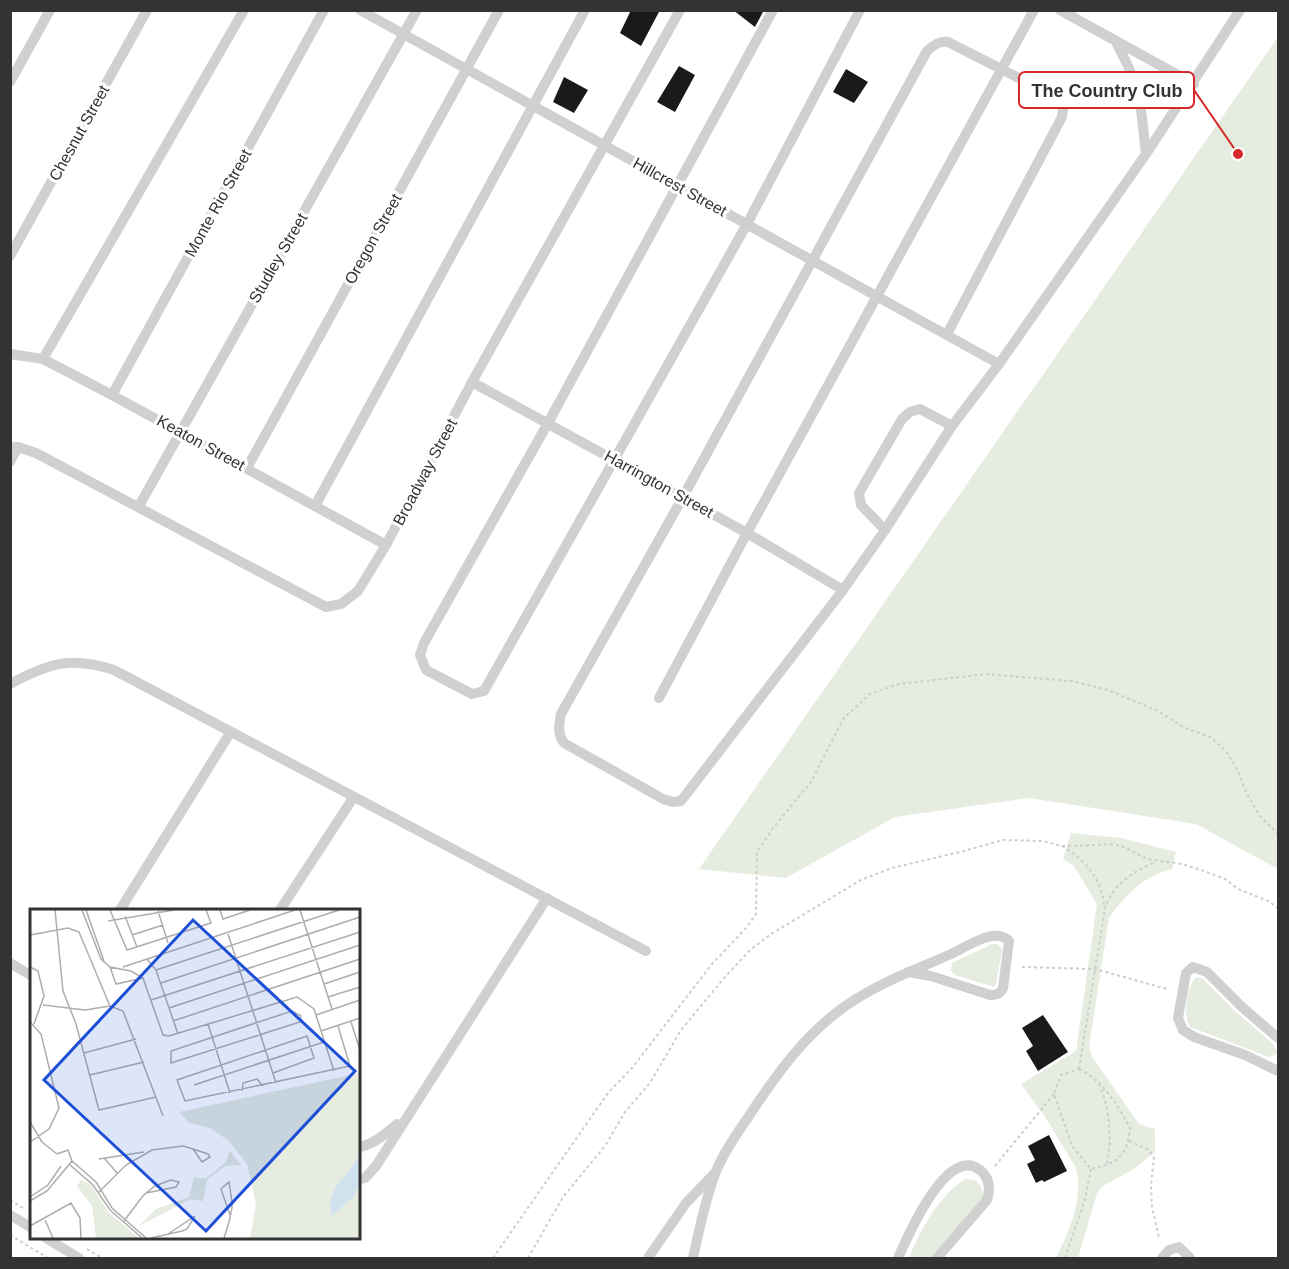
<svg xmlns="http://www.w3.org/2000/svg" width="1289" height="1269" font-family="Helvetica,sans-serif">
<rect width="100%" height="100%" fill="#fff"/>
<g fill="#e6ecdf">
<polygon points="1278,37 1278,869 1196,824 1029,798 895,817 786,878 699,869"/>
<path d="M1071,833L1121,838L1176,852L1172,869C1145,875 1125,895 1109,918L1089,1046L1092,1057L1139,1124L1155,1129V1152L1134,1169L1103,1186L1097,1193L1078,1258H1056C1069,1232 1084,1198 1076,1168L1044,1115L1021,1084L1076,1051L1097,904L1074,866L1063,859Z"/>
<polygon points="992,944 997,944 1001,947 1002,951 996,983 994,987 955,975 951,971 952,963"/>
<path d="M1196,977L1203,979L1235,1011L1272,1043L1277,1050V1054L1269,1057L1190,1027C1182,1017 1187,985 1196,977Z"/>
<path d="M965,1179L975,1180L980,1185L984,1196L933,1258H909C920,1230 939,1196 965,1179Z"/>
</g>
<g fill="#1a1a1a">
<polygon points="631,10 660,10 641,46 620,33"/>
<polygon points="733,10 764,10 755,27"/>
<polygon points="679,66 695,75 675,112 657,102"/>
<polygon points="846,69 868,82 854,103 833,92"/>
<polygon points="564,77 588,90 574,113 553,102"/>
<polygon points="1043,1015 1068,1052 1038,1071 1026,1051 1033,1046 1022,1028"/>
<polygon points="1049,1135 1067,1171 1044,1182 1042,1180 1036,1183 1027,1164 1035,1160 1028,1146"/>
</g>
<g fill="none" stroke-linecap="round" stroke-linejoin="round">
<g stroke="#cdcdcd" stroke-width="2" stroke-dasharray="3 3" stroke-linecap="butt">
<path d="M1062,846C1084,859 1102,879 1104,905"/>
<polyline points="1022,967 1095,969 1167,989"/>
<path d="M1079,1069C1103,1081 1118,1105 1130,1128C1128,1155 1117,1164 1091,1169L1072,1146L1054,1094L1061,1075Z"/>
<path d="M1079,1069L1105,908C1113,884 1133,872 1155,862"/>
<path d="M1099,1084C1110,1109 1112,1137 1107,1164"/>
<polyline points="1129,1141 1149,1150 1154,1158 1151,1185 1152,1207 1159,1238"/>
<polyline points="995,1166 1054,1094"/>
<polyline points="10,1200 23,1208"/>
<polyline points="10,1235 48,1258"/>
<polyline points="87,1249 102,1258"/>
<polyline points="493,1258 608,1093 632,1068 712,964 747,927 756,914 757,852 773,828 811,782 843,719 870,694 899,684 986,674 1071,681 1108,690 1158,711 1183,727 1210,737 1226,751 1236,767 1246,792 1259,815 1278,834"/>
<polyline points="528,1258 563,1197 605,1146 625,1112 650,1083 681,1030 725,977 750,950 771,934 861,880 892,868 960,852 1003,840 1043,841 1061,846 1078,846 1109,844 1122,846 1147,859 1182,864 1204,871 1225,879 1238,889 1268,901 1278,908"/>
<polyline points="1065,1258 1085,1199 1091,1169"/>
</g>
<g stroke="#d0d0d0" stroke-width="10">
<polyline points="360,10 999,364"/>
<polyline points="773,10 548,423 424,643 420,655 426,670 472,694 484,691 747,224 860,10"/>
<polyline points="1060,10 1194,84"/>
<polyline points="1117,44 1129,68 1140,100 1146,154"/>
<polyline points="10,82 50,10"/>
<polyline points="10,256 147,10"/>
<path d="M947,334L1062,117L1063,109L1056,97L948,42C939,41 934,45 927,51L683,497L561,714C559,725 557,733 564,743L663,799L673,802L681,801L843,590L885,530L952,426L999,364L1146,154L1240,10"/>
<polyline points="10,354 43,359 112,395 386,545"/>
<polyline points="43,359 244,10"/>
<polyline points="472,382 747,533 843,590"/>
<polyline points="112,395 324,10"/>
<polyline points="10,447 18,447 36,453 326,607 341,604 358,591 386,545 472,382 680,10"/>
<polyline points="10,462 18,447"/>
<polyline points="247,468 499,10"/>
<polyline points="139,506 417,10"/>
<polyline points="315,506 585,10"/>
<polyline points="885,530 861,505 859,493 902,419 910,412 920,409 952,426"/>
<path d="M10,684C49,663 71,656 114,670L646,951"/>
<polyline points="659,698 747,533 1034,10"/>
<polyline points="120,910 230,733"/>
<polyline points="280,910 353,798"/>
<polyline points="10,963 32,976"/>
<polyline points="1278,1038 1242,1007 1207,972 1193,967 1186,973 1178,1018 1183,1030 1194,1037 1245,1055 1278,1071"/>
<path d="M358,1147C372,1146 387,1133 397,1124"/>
<polyline points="358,1180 365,1178 376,1166 547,898"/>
<polyline points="10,1215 32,1228"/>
<polyline points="46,1238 79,1258"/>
<polyline points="648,1258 686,1203 714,1174"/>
<path d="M693,1258C699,1230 705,1201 715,1174C722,1155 735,1136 747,1119C777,1073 809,1028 856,999C888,979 918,969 951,954C967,947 995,926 1009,941L1003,988C1000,994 997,995 990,995L931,976L908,972"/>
<path d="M898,1258C908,1236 947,1144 980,1170C990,1178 990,1190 987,1200L937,1258"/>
<polyline points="1162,1258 1169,1250 1179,1247 1190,1258"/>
</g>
</g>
<g text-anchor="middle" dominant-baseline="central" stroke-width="6" stroke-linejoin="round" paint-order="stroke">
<g font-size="16" fill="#333" stroke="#fff">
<text transform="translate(79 133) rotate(-61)">Chesnut Street</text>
<text transform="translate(680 187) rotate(29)">Hillcrest Street</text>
<text transform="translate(218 203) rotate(-61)">Monte Rio Street</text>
<text transform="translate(373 239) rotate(-61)">Oregon Street</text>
<text transform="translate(278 258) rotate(-60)">Studley Street</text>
<text transform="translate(201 443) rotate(29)">Keaton Street</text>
<text transform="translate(425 472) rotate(-62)">Broadway Street</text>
<text transform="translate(659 484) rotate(29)">Harrington Street</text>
</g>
</g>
<g transform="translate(30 909)">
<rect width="330" height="330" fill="#fff"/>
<path d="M330,164V329H220L226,296L217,255L199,232L180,219L159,214L149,203ZM200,242L211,256L195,257L177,271L173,292L161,290L109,317L126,300L159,288L164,268L175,270L195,254ZM51,271L61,276L79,304L109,329H66L62,297L47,277Z" fill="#e6ecdf"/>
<path d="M330,247V273L324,287L302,307L300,294L305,279Z" fill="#cfe2ee"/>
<path fill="none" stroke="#adadad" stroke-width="1.5" d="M25,1L33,82L46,115L69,201L126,188M52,1L71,50L80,58L101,62L113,69L133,126L139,127L267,88L284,100L304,162M56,1L74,52M80,1L97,41L181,14L176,1M190,1L193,10L220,1M270,1L302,100M128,2L138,34M95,7L107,38M78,12L144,1M198,25L246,174M0,26L38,19L49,23L80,97M102,26L133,16M117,50L126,61L148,125M0,58L8,62L14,87L4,115M80,58L86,75L113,69M93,58L265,1M126,61L309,1M131,74L330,8M294,75L330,63M298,88L330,78M121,91L330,23M13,96L55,101L80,97L93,102L133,207M139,99L330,36M262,102L271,107L270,113L141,154V142ZM286,106L330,91M143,112L330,50M0,113L11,125L29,199L19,220L0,233M321,113L330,141M178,115L200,184M291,122L330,109M54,144L106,130M243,164L284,149L277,127L147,171L155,192L320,157L308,117M60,166L114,153M164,176L294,133M212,182L213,174L227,170L233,177M0,213L12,233L27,245M69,250L114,243M75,250L87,264M42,252L66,273L82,299L116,329M40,256L63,276L80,301L112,329M68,284L96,256L122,241L153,237L160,239L178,245L180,248L172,253L163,240M0,288L18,276L31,257M0,292L17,282L42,252L38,241L27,245M15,311L23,329M94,312L112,288L116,284L125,277L141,271L149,273L146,278L116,284M0,317L41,294L50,309L51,329M121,329L152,322L157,320L165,307L138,325M194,329L199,313L202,299V293L199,273L191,280L200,306"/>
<path fill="#1d4ed8" fill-opacity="0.15" stroke="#1d4ed8" stroke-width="3" d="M163,11L325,162L176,322L14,171Z"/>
<rect width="330" height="330" fill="none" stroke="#333" stroke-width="3"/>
</g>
<path fill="none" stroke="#d62828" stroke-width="2" d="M1238 154L1194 90"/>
<circle fill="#d62828" stroke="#fff" stroke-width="2" cx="1238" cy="154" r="6"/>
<rect fill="#fff" stroke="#d62828" stroke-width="2" x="1019" y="72" width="175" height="36" rx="6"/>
<g font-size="18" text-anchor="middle" font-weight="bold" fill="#333">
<text x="1107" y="97">The Country Club</text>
</g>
<rect width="1289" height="1269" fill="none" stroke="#333333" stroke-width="24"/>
</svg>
